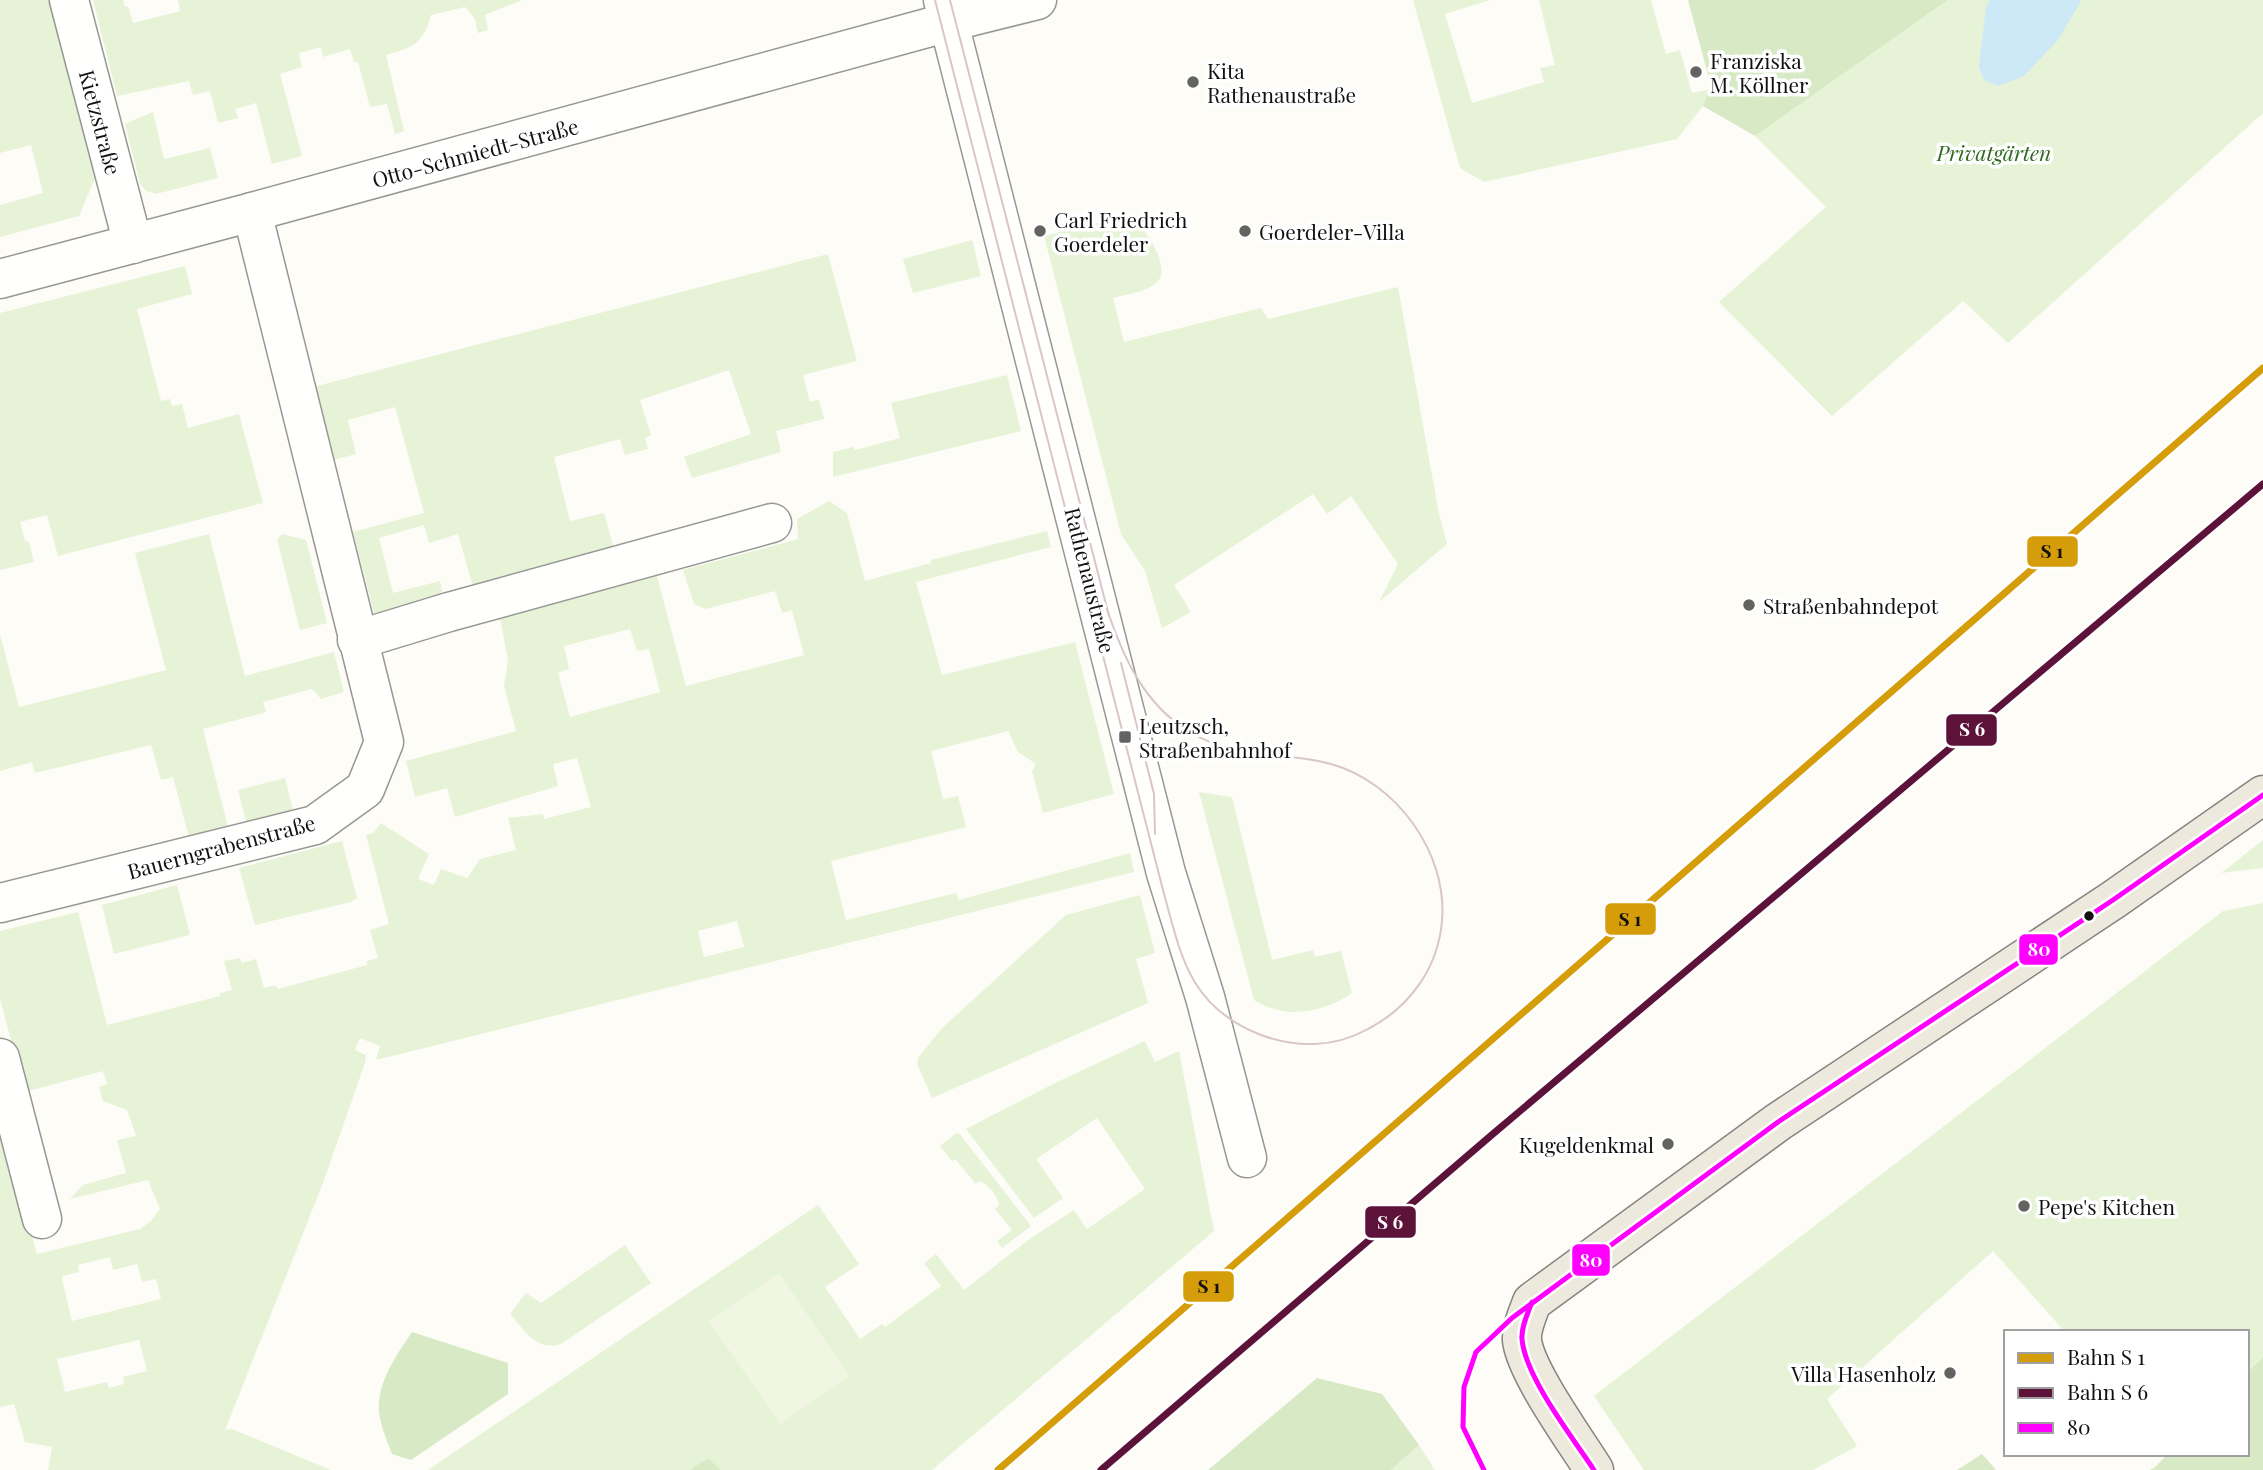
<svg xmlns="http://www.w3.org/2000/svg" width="2263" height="1470" font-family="'Playfair Display',serif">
<rect width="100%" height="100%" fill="#fdfcf7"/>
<g fill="#e7f3d7" fill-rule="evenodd">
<polygon points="0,0 50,0 96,176 79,216 0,237 0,205 43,193 31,145 0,153"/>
<path d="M93,0H123L125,7L128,6L133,23L180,11L178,0H522L485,15L488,30L478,33L475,19L465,7L431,15C423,44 414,47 386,55L404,131L395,134L387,104L370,107L358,62H354L350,49L323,57L321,47L299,53L302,67L280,74L302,156L272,164L256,103L235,109L238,118L218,123L210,91L193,95L189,81L117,96Z"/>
<polygon points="1413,0 1490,0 1445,14 1472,103 1544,82 1540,68 1555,65 1539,0 1651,0 1666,54 1680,50 1692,93 1712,89 1703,106 1677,139 1484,182 1460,168"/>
<polygon points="1948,0 2263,0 2263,113 2008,343 1963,301 1832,416 1719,302 1826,207 1755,136"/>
<polygon points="153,112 164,159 210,148 218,178 156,194 146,191 140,184 125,124"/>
<path d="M1123,217C1127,220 1134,221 1138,224C1149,234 1170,269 1158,281C1148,292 1127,294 1113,298L1124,342L1261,308L1268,319L1398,287L1439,514L1447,544L1379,602L1398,564L1351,496L1327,514L1313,494L1174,585L1191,612L1162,628L1145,571L1121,534L1044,236Z"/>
<polygon points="972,240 981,276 913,293 903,259"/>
<polygon points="828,254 857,361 803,375 810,402 819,400 824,419 776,431 781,452 692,478 684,457 751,434 729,370 640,400 651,435 645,438 648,449 625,455 620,439 554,457 570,521 604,513 614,549 473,587 458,534 429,543 424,525 379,538 393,593 440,581 443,595 374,613 353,532 424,513 395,407 348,420 356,454 333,460 313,387"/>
<polygon points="185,266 192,294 137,309 161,401 170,399 172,406 182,404 188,428 239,414 263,503 58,556 47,515 20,522 25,541 29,542 34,562 0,570 0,313"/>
<polygon points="1007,375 1021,431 833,477 833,452 853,447 855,450 900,438 891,403"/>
<path d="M829,501L847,513L865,581L931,563V560L1047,531L1051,547L916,582L942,675L1075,642L1114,794L1043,813L1032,771L1036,764L1018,752L1008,731L931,751L943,799L958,796L966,827L831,861L846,920L956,893L959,900L1130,853L1134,872L380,1059H376L380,1046L360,1038L355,1050L366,1055L365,1063L323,1183L225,1430L232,1429L331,1470H48L52,1447L25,1442L14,1404L0,1407V1119L37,1254L140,1229L151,1221L160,1209L148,1180L70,1199L83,1185L126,1173L117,1140L136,1136L127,1110L103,1101L99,1087L107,1084L103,1071L25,1092L0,999V931L78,912L107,1025L220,996V993L232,990L224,961L240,958L242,963L256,959L264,988L276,985L278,989L367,965V961L378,958L370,930L389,924L366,835L373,833L381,823L429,854L418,879L434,885L441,869L467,878L480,859L516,850L508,818L543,814L544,819L591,807L577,758L553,764L558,786L455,817L447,788L415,797L406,761L516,731L504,686L508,660L500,618L657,576L686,686L804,655L792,610L782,613L775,591L706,609L694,604L683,570L798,539L797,519ZM630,629L637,651L649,649L660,692L570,717L558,673L569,669L564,646ZM737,921L744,947L704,957L698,931ZM110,1257L113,1270L137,1264L142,1282L156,1279L161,1299L72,1321L62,1279L63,1276L79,1272L78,1265ZM139,1340L147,1371L123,1377L124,1384L109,1388L107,1382L65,1392L57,1359Z"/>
<polygon points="209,534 245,676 334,652 344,692 321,699 312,689 263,702 266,712 203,729 228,827 189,837 173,777 161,780 151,745 35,773 32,762 0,771 0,634 19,707 166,670 135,553"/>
<polygon points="282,534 306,540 327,623 300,630 277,539"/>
<polygon points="285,778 293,810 246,822 238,790"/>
<path d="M1199,792L1232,797L1272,960L1313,950L1315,957L1341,951L1352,993C1323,1013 1285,1020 1254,1000Z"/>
<polygon points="2263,840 2263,868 2221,873"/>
<polygon points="342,841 357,898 351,902 255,925 239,868"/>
<polygon points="177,885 190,935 114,954 102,905"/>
<polygon points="1140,895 1155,953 1136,959 1148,1003 932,1098 917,1064 918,1058 941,1029 1066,915"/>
<polygon points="2263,903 2263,1357 2247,1373 2247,1332 2065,1332 1993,1251 1827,1399 1857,1446 1813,1470 1644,1470 1594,1396 2223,911"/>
<polygon points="1145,1041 1155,1062 1179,1051 1214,1231 932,1470 721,1470 708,1458 689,1470 428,1470 818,1205 859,1264 825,1287 860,1339 882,1324 885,1327 941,1286 924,1263 936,1254 964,1290 1031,1238 1074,1210 1087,1229 1145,1189 1097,1118 1036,1159 1063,1198 1034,1218 966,1129 1055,1083"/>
<path d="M959,1133L1031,1226L1002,1248L997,1241L1012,1230L995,1209L999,1205C998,1196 988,1184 979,1181L976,1184L955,1159L952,1161L940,1146L955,1134Z"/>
<path d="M625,1245L651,1283L561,1344C536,1352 526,1331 510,1314L526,1293L541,1303Z"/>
<polygon points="1419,1445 1435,1470 1391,1470"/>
</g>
<g fill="#d8eac5">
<polygon points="1688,0 1948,0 1755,136 1703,106 1711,86"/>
<path d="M412,1332L508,1363V1394L411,1460L392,1454C386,1438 377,1418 379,1401C382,1375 398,1353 412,1332Z"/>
<polygon points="2263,1357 2263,1470 2149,1470 2154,1468 2168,1454 2247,1454 2247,1373"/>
<polygon points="1317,1378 1382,1394 1419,1445 1391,1470 1208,1470"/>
<polygon points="1982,1454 1996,1470 1957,1470"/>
<polygon points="708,1458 721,1470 689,1470"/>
</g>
<polygon fill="#f0f6e1" points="779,1273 849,1376 780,1424 709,1321"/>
<polygon fill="#cde8f7" points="1990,0 2081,0 2081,1 2058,40 2024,76 1998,86 1984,80 1979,67 1986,7"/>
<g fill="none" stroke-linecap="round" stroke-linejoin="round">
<g stroke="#979795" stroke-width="41">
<g id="minor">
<polyline points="69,0 133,244"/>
<polyline points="943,0 1166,873 1205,997 1247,1158"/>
<polyline points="0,279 252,212 949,22 1037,0"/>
<polyline points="357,640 449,612 772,523"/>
<polyline points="0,903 315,825 365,789 384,742 252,212"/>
<polyline points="0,1058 42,1219"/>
</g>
</g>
<g stroke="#858482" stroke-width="41">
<path id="major" d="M1594,1470C1576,1441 1525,1371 1522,1340C1521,1328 1528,1313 1532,1302L1778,1122L2113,900L2263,795"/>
</g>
<use href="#minor" stroke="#fffffe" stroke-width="38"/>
<use href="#major" stroke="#ede9dc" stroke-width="38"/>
<g stroke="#d9c6c7" stroke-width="2">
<path d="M935,0L1163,890C1181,956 1189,1007 1261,1035C1296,1048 1334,1048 1368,1029C1410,1007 1438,968 1442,921C1448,853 1396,782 1331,764C1279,750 1239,762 1188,731C1143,703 1122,655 1106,606"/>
<polyline points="950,0 1109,616"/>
<polyline points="1121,663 1154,794 1155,834"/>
</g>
<g stroke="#fff" stroke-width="10">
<g id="bus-1">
<path d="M1532,1302C1528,1313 1521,1327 1522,1339C1525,1377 1573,1438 1594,1470"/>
<polyline points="1484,1470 1463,1427 1464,1387 1476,1352 1512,1318 1778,1122 2113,900 2263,795"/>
</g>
</g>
<use href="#bus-1" stroke="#f0f" stroke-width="5"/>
<g stroke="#fff" stroke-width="12">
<polyline id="rail-1" points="998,1470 2263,368"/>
</g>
<g stroke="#fff" stroke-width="12">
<polyline id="rail-2" points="1101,1470 1494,1133 2263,484"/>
</g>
<use href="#rail-1" stroke="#d59d09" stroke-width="7"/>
<use href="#rail-2" stroke="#5d1339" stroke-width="7"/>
</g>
<g fill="#646362" stroke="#fff" stroke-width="2.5">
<circle cx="1696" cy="72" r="7"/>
<circle cx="1193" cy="82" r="7"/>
<circle cx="1040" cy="231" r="7"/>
<circle cx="1245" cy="231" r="7"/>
<circle cx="1749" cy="605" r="7"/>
<rect x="1118" y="730" width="14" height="14" rx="3.5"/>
<circle cx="1668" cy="1144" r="7"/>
<circle cx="2024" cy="1206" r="7"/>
<circle cx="1950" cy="1373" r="7"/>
</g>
<circle fill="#111" stroke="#fff" stroke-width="2.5" cx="2089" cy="916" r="6"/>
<g text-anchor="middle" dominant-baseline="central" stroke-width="7" stroke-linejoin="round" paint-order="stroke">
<g font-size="21" fill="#111" stroke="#fff" text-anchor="start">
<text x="1710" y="60">Franziska<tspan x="1710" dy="24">M. Köllner</tspan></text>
<text x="1207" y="70">Kita<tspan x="1207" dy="24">Rathenaustraße</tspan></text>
<text x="1054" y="219">Carl Friedrich<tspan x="1054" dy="24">Goerdeler</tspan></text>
<text x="1259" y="231">Goerdeler-Villa</text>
<text x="1763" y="605">Straßenbahndepot</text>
<text x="1139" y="725">Leutzsch,<tspan x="1139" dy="24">Straßenbahnhof</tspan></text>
<text x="1654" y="1144" text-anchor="end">Kugeldenkmal</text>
<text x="2038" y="1206">Pepe's Kitchen</text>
<text x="1936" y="1373" text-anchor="end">Villa Hasenholz</text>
</g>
<g font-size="21" fill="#111" stroke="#fff">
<text transform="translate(101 122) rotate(75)">Kietzstraße</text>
<text transform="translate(475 152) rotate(-15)">Otto-Schmiedt-Straße</text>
<text transform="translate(1091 580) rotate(76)">Rathenaustraße</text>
<text transform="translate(221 846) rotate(-15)">Bauerngrabenstraße</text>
</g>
<g font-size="21" font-style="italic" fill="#2f6b1f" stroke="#fff">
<text x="1994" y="152">Privatgärten</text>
</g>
</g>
<g stroke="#fff" stroke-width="2.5">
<rect x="2026" y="535" width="53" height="33" rx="7" fill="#d59d09"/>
<rect x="1945" y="713" width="53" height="34" rx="7" fill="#5d1339"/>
<rect x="1604" y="902" width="53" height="34" rx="7" fill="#d59d09"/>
<rect x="2018" y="933" width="41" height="33" rx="7" fill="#f0f"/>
<rect x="1364" y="1205" width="53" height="34" rx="7" fill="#5d1339"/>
<rect x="1571" y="1243" width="40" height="34" rx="7" fill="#f0f"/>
<rect x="1182" y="1270" width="53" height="33" rx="7" fill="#d59d09"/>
</g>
<g font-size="19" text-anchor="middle" font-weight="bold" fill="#fff">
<text x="1972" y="736">S 6</text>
<text x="2039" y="956">80</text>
<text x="1390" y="1229">S 6</text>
<text x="1591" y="1267">80</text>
</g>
<g font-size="19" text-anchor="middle" font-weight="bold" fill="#111">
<text x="2052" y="558">S 1</text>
<text x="1630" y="926">S 1</text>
<text x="1209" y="1293">S 1</text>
</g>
<rect x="2004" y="1330" width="245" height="126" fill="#ffffff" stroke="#a0a0a0" stroke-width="2"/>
<rect x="2018" y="1353" width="35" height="10" fill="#d59d09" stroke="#a0a0a0" stroke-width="2"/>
<text x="2067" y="1365" font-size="21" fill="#111111">Bahn S 1</text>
<rect x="2018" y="1388" width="35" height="10" fill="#5d1339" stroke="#a0a0a0" stroke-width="2"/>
<text x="2067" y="1400" font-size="21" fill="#111111">Bahn S 6</text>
<rect x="2018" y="1423" width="35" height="10" fill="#ff00ff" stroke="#a0a0a0" stroke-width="2"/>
<text x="2067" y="1435" font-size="21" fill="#111111">80</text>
</svg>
